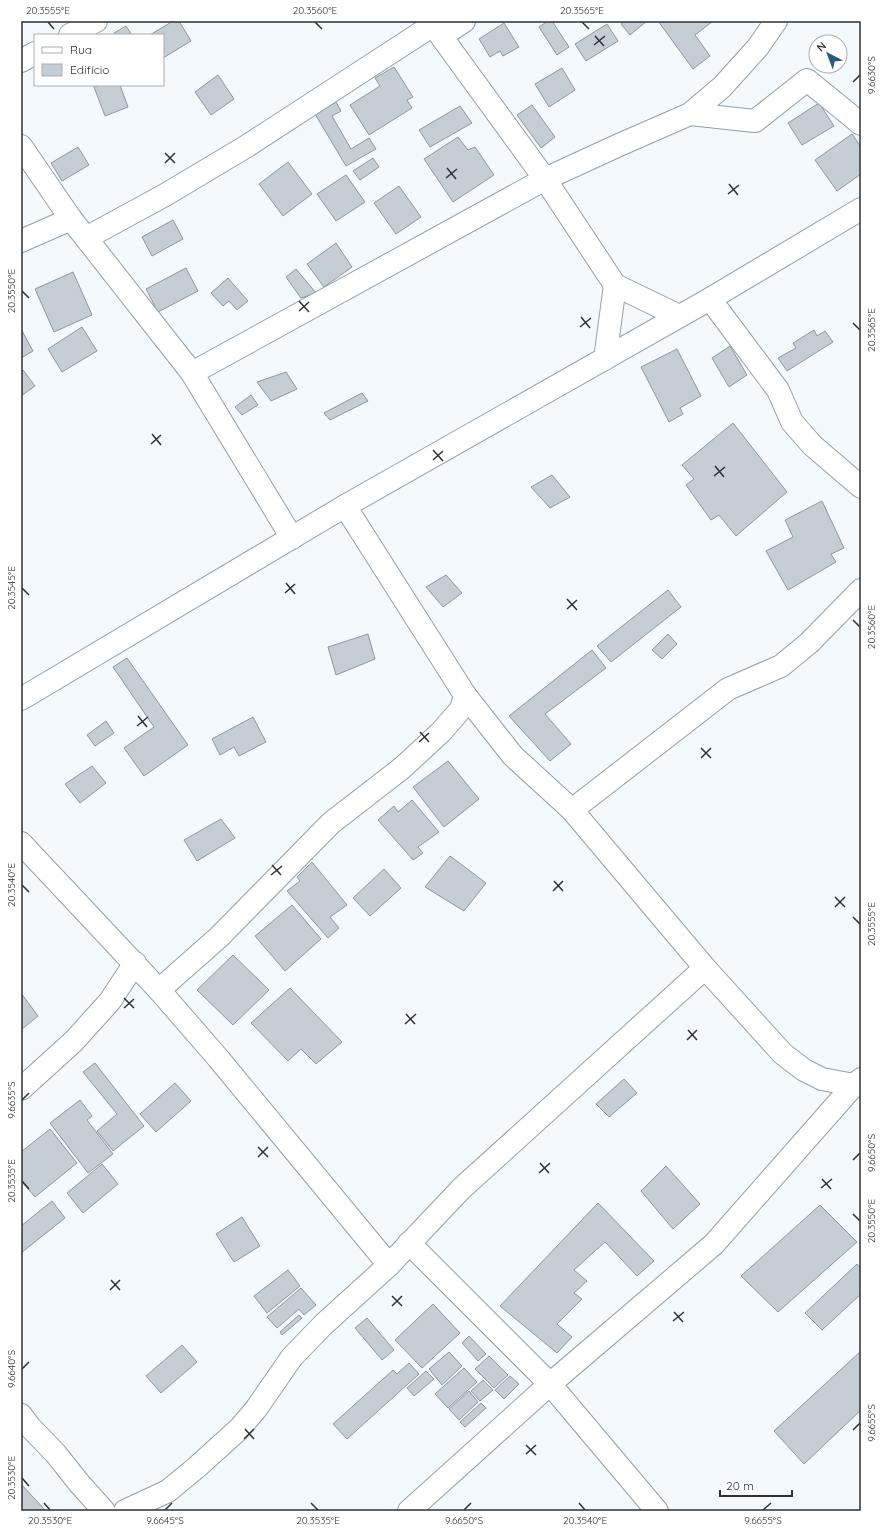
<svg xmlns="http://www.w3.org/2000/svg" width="882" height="1532" font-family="Quicksand,sans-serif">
<rect width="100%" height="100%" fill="#f4f9fe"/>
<g fill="#c5cdd5" stroke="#8f969e">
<polygon points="173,21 179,21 191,41 163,58 163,35 150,35"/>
<polygon points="548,21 552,21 569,47 557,55 539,27"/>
<polygon points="625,21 647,21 630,35 621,24"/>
<polygon points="658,21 713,21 695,35 710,56 693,69"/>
<polygon points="504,23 519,47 503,56 500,51 490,57 479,39"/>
<polygon points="607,24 618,41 586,61 575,44"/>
<polygon points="126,26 132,35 115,35 114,33"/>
<polygon points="394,67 413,97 407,100 412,108 369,135 350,105 380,86 375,78"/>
<polygon points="562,68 575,90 549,107 535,84"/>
<polygon points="218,75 234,99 211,115 195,92"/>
<polygon points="100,85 120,85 128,107 105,116 94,87"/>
<polygon points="336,102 341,111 332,116 351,149 369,138 376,149 346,166 315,114"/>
<polygon points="819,103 834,126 802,145 788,123"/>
<polygon points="532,105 555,137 541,148 517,115"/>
<polygon points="460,106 472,123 430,147 419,130"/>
<polygon points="852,134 861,147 861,174 837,191 815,160"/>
<polygon points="458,137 468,150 475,147 494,175 453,202 424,159"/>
<polygon points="78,147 89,165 62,181 51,163"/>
<polygon points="373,158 379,167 360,180 353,171"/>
<polygon points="288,162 312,194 283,216 259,184"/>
<polygon points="346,175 365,202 336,221 317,194"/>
<polygon points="399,186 421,217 396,234 374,203"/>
<polygon points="173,220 183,239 152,256 142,237"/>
<polygon points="336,243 352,267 324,287 307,264"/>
<polygon points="186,268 198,291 158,312 146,289"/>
<polygon points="296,269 316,293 301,298 286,277"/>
<polygon points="73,272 92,315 54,332 35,289"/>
<polygon points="228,278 248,301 237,310 229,301 223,306 211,293"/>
<polygon points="82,327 97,351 62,372 48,349"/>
<polygon points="21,329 33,351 21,358"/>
<polygon points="814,330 817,336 825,331 833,342 787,371 778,358 796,348 793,343"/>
<polygon points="730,346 747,375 729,387 712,358"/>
<polygon points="677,349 701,396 680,408 683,414 669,422 641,367"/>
<polygon points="23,370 35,386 21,396 21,372"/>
<polygon points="286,372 297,389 271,401 257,382"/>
<polygon points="362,393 368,401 330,420 324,413"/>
<polygon points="251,395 258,405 242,415 235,407"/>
<polygon points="733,423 787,492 736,536 719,515 711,520 686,485 694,479 682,465"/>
<polygon points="552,475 570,497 550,508 531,487"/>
<polygon points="822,501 844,548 831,554 836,562 788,590 766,551 793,537 785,520"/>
<polygon points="446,575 462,593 443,607 426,587"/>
<polygon points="668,590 681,607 611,662 597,646"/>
<polygon points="368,634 375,659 336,675 328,647"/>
<polygon points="668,634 677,644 662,659 652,650"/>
<polygon points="592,650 606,668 545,714 571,744 550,761 509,716"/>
<polygon points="127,658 188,745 144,776 124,748 154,727 113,667"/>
<polygon points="253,717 266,742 239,756 234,747 220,755 212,739"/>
<polygon points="106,721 114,733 95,746 87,735"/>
<polygon points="448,761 479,799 444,827 413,787"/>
<polygon points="92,766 106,783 80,803 65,784"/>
<polygon points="412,800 439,832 418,847 423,853 413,860 378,820 394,806 398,812"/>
<polygon points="221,819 235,838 197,861 184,840"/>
<polygon points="450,856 486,883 464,911 425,887"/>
<polygon points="312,862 347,905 330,917 339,928 328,938 287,891 300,881 297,877"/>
<polygon points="384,869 401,888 370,916 353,898"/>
<polygon points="292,905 321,939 285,971 255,936"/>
<polygon points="233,955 269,990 233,1025 197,990"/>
<polygon points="290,988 342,1042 316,1064 301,1049 288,1061 251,1023"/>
<polygon points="21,993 38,1016 21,1030"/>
<polygon points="95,1063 144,1126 113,1151 97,1131 117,1114 83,1072"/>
<polygon points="624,1079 637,1093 609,1117 596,1104"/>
<polygon points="175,1083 191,1101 156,1132 140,1114"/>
<polygon points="80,1100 92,1116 87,1120 113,1154 88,1173 50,1123"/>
<polygon points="50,1129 77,1163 35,1197 21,1181 21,1152"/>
<polygon points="102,1164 118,1184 83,1213 67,1193"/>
<polygon points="666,1166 700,1204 673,1229 641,1191"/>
<polygon points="52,1201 65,1218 21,1253 21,1226"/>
<polygon points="598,1203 654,1261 637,1276 605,1242 574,1270 587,1281 574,1293 582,1299 557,1324 572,1337 557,1353 500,1306"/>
<polygon points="820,1205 857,1242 778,1312 741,1276"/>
<polygon points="242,1217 260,1246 234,1262 216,1234"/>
<polygon points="857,1264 861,1269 861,1294 822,1330 805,1313"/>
<polygon points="288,1270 300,1286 267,1313 254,1296"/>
<polygon points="301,1288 316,1305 304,1315 299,1309 277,1328 267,1317"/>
<polygon points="433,1304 460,1333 422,1368 395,1340"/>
<polygon points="299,1315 302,1318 282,1335 280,1332"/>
<polygon points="367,1318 394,1350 382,1360 355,1328"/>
<polygon points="469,1336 486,1354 478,1361 462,1343"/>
<polygon points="182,1345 197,1362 161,1393 146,1376"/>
<polygon points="861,1351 861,1410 804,1464 774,1431"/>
<polygon points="449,1352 462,1366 442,1385 429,1369"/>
<polygon points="489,1356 508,1375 494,1388 475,1369"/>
<polygon points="409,1363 419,1374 347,1439 333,1424 393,1370 397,1374"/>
<polygon points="464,1368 477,1382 448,1408 435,1394"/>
<polygon points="426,1371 434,1379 414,1396 407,1388"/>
<polygon points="510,1376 519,1384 504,1399 495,1390"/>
<polygon points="483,1380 493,1390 480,1401 471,1391"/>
<polygon points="469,1391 478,1402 459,1420 449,1409"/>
<polygon points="481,1403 486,1408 465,1427 460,1422"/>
<polygon points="21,1484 46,1511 21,1511"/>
</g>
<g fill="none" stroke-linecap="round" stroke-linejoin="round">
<g stroke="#979ea6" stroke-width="24">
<g id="street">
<polyline points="430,21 545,179 615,285 679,316"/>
<polyline points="70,35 96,21"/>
<polyline points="442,36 464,21"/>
<polyline points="21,61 35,53"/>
<polyline points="690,114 755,121 807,80 861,124"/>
<polyline points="21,146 71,219 192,373 292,538"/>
<polyline points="86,238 165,195 247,146 433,25"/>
<polyline points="21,241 71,219"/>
<polyline points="710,299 778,390 792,422 812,445 861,487"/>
<polyline points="605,359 615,285"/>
<polyline points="192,373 545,179 619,145 690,114 722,87 758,47 776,21"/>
<polyline points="345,506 465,695 513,756 572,810 705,968 783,1054 804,1070 822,1079 854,1085"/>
<polyline points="21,699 345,506 710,299 861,209"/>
<polyline points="572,810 728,689 781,666 809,643 861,590"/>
<polyline points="21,843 159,990 218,1058 389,1265"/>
<polyline points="159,990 219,937 331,823 402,768 441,732 461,709 465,695"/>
<polyline points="21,1089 74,1041 110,1001 135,963"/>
<polyline points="409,1243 550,1384 657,1511"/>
<polyline points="21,1415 30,1427 56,1454 79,1483 104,1511"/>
<polyline points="125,1511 168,1491 197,1467 239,1429 256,1409 292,1357 324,1324 389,1265 462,1188 705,968"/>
<polyline points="409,1511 550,1384 714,1244 854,1085 861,1079"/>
</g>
</g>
<use href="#street" stroke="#fff" stroke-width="22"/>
</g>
<path fill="none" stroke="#2e3134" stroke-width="1.5" d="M48,22L54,29M315,22L322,29M582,22L589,29M595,36L604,46M594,45L605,36M853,82L860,75M165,153L175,163M165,163L175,153M447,168L456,179M446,178L457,169M729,184L738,195M728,194L739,185M22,291L29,298M299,301L309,312M299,311L309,302M581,317L590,328M853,323L860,330M580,327L591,318M152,434L161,445M151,444L161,435M433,450L443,461M433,460L443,451M715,466L724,477M714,476L725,467M286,583L295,594M22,588L29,595M285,593L295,584M567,599L577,610M567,609L577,600M853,620L860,627M138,716L147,727M137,726L148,717M420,732L429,742M419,742L429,733M701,748L711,758M701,758L711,748M272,865L281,875M271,875L282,866M554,881L563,891M22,885L29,892M553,891L563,881M835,897L845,907M835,907L845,897M853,917L860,924M124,998L134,1008M124,1008L134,999M406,1014L415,1024M405,1024L416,1014M688,1030L697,1040M687,1040L697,1030M22,1100L29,1093M258,1147L268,1157M258,1157L268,1147M853,1160L860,1153M540,1163L549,1173M539,1173L550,1163M822,1179L831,1189M22,1181L29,1189M821,1188L832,1179M853,1214L860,1221M111,1280L120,1290M110,1290L120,1280M392,1296L402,1306M392,1306L402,1296M674,1312L683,1322M673,1321L684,1312M22,1369L29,1362M245,1429L254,1439M853,1430L860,1423M244,1439L254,1429M526,1445L536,1455M526,1454L536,1445M22,1478L29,1486M44,1503L50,1510M311,1503L318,1510M579,1503L585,1510M165,1510L172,1503M464,1510L471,1503M763,1510L771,1503"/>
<rect width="882" height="1532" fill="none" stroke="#ffffff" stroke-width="44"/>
<rect x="34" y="34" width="130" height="52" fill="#ffffff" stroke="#abadae"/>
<rect x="42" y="47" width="20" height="6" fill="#ffffff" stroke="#abadae"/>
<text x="70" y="54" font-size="12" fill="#2e3134">Rua</text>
<rect x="42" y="64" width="20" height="12" fill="#c5cdd5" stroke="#abadae"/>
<text x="70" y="74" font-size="12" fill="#2e3134">Edifício</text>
<g transform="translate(828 54) rotate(318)"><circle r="19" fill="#ffffff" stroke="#abadae"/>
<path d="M0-3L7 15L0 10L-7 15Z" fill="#2b5c79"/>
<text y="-6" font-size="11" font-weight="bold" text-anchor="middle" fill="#2e3134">N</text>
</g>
<path d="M720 1490v6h72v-6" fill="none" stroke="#2e3134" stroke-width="2"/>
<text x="726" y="1490" font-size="12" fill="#2e3134" stroke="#ffffff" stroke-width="3" paint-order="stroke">20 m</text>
<rect x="22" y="22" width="838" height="1488" fill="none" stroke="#2e3134" stroke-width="1.5"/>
<g font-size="10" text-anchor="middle" fill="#2e3134">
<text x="48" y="14">20.3555°E</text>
<text x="315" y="14">20.3560°E</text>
<text x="582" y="14">20.3565°E</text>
<text transform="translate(871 75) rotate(-90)" y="4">9.6630°S</text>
<text transform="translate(11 291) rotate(-90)" y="4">20.3550°E</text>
<text transform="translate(871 330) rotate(-90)" y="4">20.3565°E</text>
<text transform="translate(11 588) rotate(-90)" y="4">20.3545°E</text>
<text transform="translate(871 627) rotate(-90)" y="4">20.3560°E</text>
<text transform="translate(11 885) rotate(-90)" y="4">20.3540°E</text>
<text transform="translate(871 924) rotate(-90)" y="4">20.3555°E</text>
<text transform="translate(11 1100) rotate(-90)" y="4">9.6635°S</text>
<text transform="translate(871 1153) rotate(-90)" y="4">9.6650°S</text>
<text transform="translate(11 1181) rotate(-90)" y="4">20.3535°E</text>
<text transform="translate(871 1221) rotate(-90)" y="4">20.3550°E</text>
<text transform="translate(11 1369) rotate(-90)" y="4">9.6640°S</text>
<text transform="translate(871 1423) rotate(-90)" y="4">9.6655°S</text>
<text transform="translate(11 1478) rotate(-90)" y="4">20.3530°E</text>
<text x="50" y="1524">20.3530°E</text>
<text x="165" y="1524">9.6645°S</text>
<text x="318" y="1524">20.3535°E</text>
<text x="464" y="1524">9.6650°S</text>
<text x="585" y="1524">20.3540°E</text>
<text x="763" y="1524">9.6655°S</text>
</g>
</svg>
